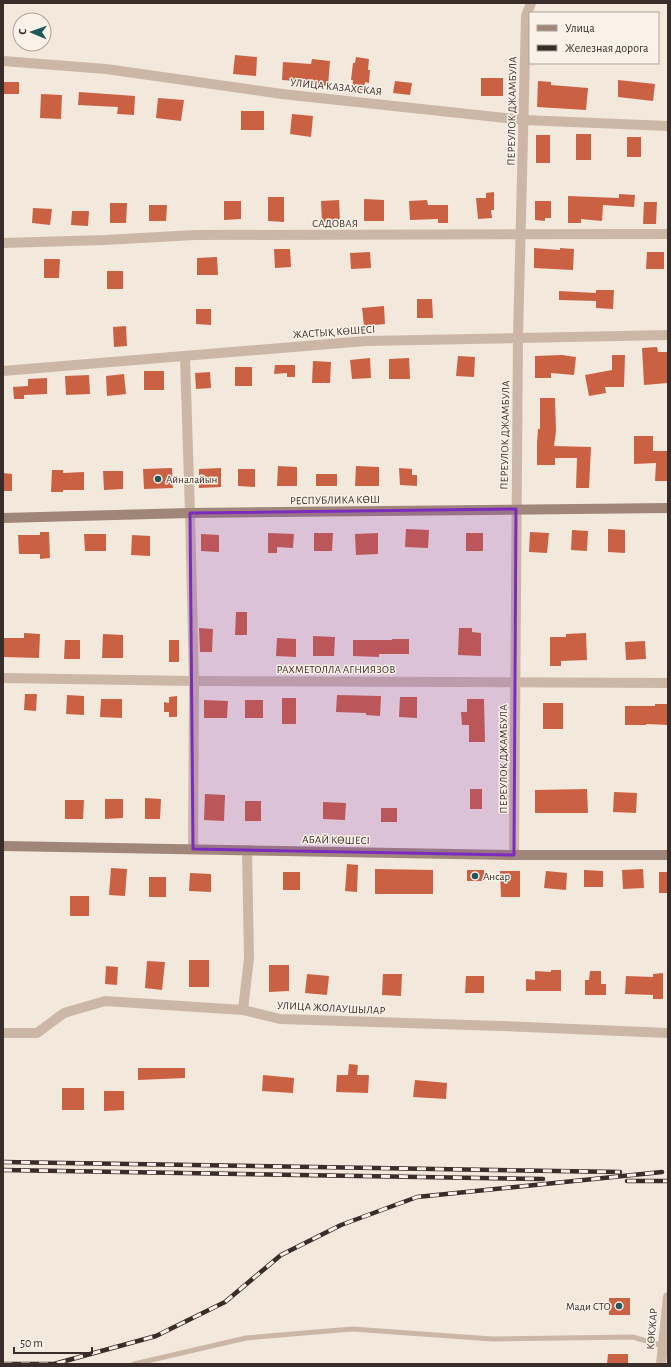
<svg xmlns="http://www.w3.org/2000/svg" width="671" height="1367" font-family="'Alegreya Sans',sans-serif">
<rect width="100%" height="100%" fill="#f3e8dc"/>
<g fill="#cb6143">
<polygon points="235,55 257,57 256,76 233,74"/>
<polygon points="356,57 369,59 368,70 370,70 369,83 365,82 364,90 352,89 353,80 351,80 353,63 355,63"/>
<polygon points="312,59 330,61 328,86 309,84 309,82 282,80 283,62 311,64"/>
<rect x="481" y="78" width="22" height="18"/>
<polygon points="618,80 655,84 653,101 618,97"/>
<polygon points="395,81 412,83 410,95 393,93"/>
<polygon points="538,81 551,82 551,85 588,88 586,110 537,107"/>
<rect x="3" y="82" width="16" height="12"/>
<polygon points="79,92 135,96 134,115 117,114 118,107 78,105"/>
<polygon points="41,94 62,95 61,119 40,118"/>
<polygon points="158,98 184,100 181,121 156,118"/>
<rect x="241" y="111" width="23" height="19"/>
<polygon points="292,114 313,116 311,137 290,134"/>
<rect x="576" y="134" width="15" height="26"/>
<rect x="536" y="135" width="14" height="28"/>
<rect x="627" y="137" width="14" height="20"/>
<polygon points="494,192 494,210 491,210 492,218 478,219 476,198 486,198 486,193"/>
<polygon points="619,194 635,195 634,207 603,205 602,221 581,219 581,223 568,223 568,196 619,198"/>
<polygon points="268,197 284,197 284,222 268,221"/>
<polygon points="364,199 384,200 384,221 364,221"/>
<polygon points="339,200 340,221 322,222 321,201"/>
<polygon points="427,200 428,205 448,205 448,223 438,223 438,219 410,220 409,201"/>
<polygon points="224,201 241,201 241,219 224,220"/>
<polygon points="535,201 551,201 551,218 545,218 545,221 535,220"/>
<polygon points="644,202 657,202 656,224 643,224"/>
<polygon points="110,203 127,203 126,223 110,223"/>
<polygon points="149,205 167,205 166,221 149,221"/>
<polygon points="33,208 52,209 50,225 32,223"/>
<polygon points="72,211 89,211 88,226 71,225"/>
<polygon points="534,248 560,250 560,248 574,249 573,270 534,268"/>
<polygon points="274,249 290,249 291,267 275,268"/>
<polygon points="370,252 371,268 351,269 350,253"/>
<polygon points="647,252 664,252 664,269 646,269"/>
<polygon points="217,257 218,275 197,275 197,258"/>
<polygon points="44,259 60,259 59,278 44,278"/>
<rect x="107" y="271" width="16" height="18"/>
<polygon points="596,290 614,290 613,309 596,308 596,301 559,300 559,291 596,293"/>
<polygon points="417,299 432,299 433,318 417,318"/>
<polygon points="384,306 385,324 364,326 362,308"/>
<polygon points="196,309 211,309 211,325 196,324"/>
<polygon points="126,326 127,346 114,347 113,327"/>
<polygon points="657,347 658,352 668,352 668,383 644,385 642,348"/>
<polygon points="562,355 576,357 574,375 551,373 551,378 535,378 535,356"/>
<polygon points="612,355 625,355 624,387 605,387 606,393 589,396 585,375 612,370"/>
<polygon points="458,356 475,357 474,377 456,376"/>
<polygon points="370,358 371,378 352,379 350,360"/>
<polygon points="409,358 410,379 389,379 389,359"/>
<polygon points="313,361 331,362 330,383 312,383"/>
<polygon points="275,365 295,365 295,377 287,377 287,373 274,374"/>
<rect x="235" y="367" width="17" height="19"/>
<rect x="144" y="371" width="20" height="19"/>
<polygon points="210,372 211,388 196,389 195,373"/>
<polygon points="124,374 126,394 107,396 106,376"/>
<polygon points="89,375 90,394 66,395 65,376"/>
<polygon points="47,378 47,394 24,395 24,399 14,399 13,387 28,386 28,379"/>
<polygon points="540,398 555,398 556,431 554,446 591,447 589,488 576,488 577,458 555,458 555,465 537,465 537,444 538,429 540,429"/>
<polygon points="634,436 653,436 653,451 668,451 668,481 655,481 656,463 634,464"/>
<polygon points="278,466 297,467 297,486 277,486"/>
<polygon points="356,466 379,467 379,486 355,486"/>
<polygon points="172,468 173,488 144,489 143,469"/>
<polygon points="221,468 221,487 199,488 199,469"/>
<polygon points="399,468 412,469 412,475 417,475 417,486 400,485"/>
<polygon points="238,469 255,469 255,487 238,486"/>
<polygon points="52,470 63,470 63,473 84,472 84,490 63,490 63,492 51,492"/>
<polygon points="103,471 123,471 123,489 104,490"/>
<polygon points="3,473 12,474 12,491 3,491"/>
<rect x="316" y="474" width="21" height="12"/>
<polygon points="406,529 429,530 428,548 405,547"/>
<polygon points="608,529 625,530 625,553 608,552"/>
<polygon points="572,530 588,531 587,551 571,550"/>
<polygon points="40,532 49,532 50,558 40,559 40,554 19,554 18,535 40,535"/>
<polygon points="530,532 549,533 547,553 529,552"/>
<polygon points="268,533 294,534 293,548 277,547 277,553 268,553"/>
<polygon points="314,533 333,533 332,551 314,551"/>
<polygon points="378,533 378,554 356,555 355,534"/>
<rect x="466" y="533" width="17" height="18"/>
<polygon points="84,534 106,534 106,551 85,551"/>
<polygon points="201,534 219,535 219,552 201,551"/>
<polygon points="132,535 150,536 150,556 131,555"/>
<polygon points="236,612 247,612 247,635 235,635"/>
<polygon points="199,628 213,629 212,652 200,652"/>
<polygon points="459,628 472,628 472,632 481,633 481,656 458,655"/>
<polygon points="24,633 40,634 39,658 3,657 3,638 24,638"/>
<polygon points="586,633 587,660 561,661 561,666 550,666 550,637 566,637 566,634"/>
<polygon points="103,634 123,635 123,658 102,658"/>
<polygon points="313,636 335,637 334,656 313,656"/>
<polygon points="277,638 296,639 296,657 276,656"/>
<polygon points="392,639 409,639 409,654 379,654 379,657 353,656 353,640 392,640"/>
<polygon points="65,640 80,640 80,659 64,659"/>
<rect x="169" y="640" width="10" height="22"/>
<polygon points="645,641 646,659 626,660 625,642"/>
<polygon points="25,694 37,694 36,711 24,710"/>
<polygon points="67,695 84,696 84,715 66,714"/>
<polygon points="337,695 381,696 380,716 366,715 366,713 336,712"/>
<polygon points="177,696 177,717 169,717 169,712 164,712 164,702 169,703 169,697"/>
<polygon points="400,697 417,697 417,718 399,717"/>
<rect x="282" y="698" width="14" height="26"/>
<polygon points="101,699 122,699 122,718 100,717"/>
<polygon points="467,699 484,699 485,742 469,742 469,725 462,725 461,712 467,712"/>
<polygon points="204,700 228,701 227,718 204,718"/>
<rect x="245" y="700" width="18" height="18"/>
<rect x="543" y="703" width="20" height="26"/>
<polygon points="655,704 668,704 668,725 646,724 646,725 625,725 625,706 655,706"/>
<rect x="470" y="789" width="12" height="20"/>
<polygon points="587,789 588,813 535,813 535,790"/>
<polygon points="614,792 637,793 636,813 613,812"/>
<polygon points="205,794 225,795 224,821 204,820"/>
<polygon points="145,798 161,799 160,819 145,819"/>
<polygon points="105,799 123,799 123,818 105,819"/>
<polygon points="65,800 84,800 83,819 65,819"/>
<rect x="245" y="801" width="16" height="20"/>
<polygon points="323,802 346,803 345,820 323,819"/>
<rect x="381" y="808" width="16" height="14"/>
<polygon points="347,864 358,865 357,892 345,891"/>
<polygon points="111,868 127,869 125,896 109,895"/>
<polygon points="375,869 433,870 433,894 375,894"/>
<polygon points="643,869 644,888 623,889 622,870"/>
<rect x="467" y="870" width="17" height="11"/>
<polygon points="584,870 603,871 603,887 584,887"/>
<polygon points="500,871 520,871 520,897 501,897"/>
<polygon points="546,871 567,873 566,890 544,888"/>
<rect x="283" y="872" width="17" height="18"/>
<rect x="659" y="872" width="9" height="21"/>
<polygon points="190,873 211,874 211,892 189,891"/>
<rect x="149" y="877" width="17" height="20"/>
<rect x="70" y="896" width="19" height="20"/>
<rect x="189" y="960" width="20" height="27"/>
<polygon points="147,961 165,962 162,990 145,988"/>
<polygon points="269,965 289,965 289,991 269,992"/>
<polygon points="106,966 118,967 117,985 105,984"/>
<polygon points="551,970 561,970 561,991 526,991 526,979 535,980 535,971 551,972"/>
<polygon points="590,971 601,971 601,984 606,984 606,995 585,995 585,980 589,980"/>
<polygon points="663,973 663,999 653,999 653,995 625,994 626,976 653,977 653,974"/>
<polygon points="307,974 329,976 327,995 305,993"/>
<polygon points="383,974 402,974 401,996 382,995"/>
<polygon points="466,976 484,976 484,993 465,993"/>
<polygon points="349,1064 358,1065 357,1075 369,1075 368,1093 336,1092 337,1075 348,1075"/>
<polygon points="138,1068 185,1068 185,1078 138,1080"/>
<polygon points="263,1075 294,1078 293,1093 262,1091"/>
<polygon points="415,1080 447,1083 446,1099 413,1097"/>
<rect x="62" y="1088" width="22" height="22"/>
<polygon points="104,1091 124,1091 124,1110 104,1111"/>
<rect x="609" y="1298" width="21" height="17"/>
<polygon points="608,1354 628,1354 628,1364 607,1364"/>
</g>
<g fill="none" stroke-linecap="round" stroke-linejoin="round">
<polyline stroke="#ccb7a7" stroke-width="5" points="134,1364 246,1338 352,1329 492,1339 633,1337 663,1346"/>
<g stroke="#ccb7a7" stroke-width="10">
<polyline points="3,61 106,69 282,94 524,120 668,126"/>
<polyline points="3,243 105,240 195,235 668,234"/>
<polyline points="185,357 190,513 194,681 193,849"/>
<polyline points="3,371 366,341 668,335"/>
<polyline points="3,678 194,681 668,683"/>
<polyline points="243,1010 249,958 247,850"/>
<polyline points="3,1033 37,1033 64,1013 105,1001 243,1010 280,1019 502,1026 668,1033"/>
</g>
<g stroke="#ccb7a7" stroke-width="10">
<polyline points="514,855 518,337 526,16 531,3"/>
<polyline points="661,1364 668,1297"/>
</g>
<g stroke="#a08679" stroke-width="10">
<polyline points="3,518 190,513 668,508"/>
<polyline points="3,846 514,855 668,855"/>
</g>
<g stroke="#382d28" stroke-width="4.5">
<g id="rail">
<polyline points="3,1162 620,1172"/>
<polyline points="3,1170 543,1179"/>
<polyline points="627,1181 668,1181"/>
<polyline points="3,1364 54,1364 156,1336 225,1302 281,1255 341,1225 417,1197 662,1172"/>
</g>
</g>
<use href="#rail" stroke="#faf2e9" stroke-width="3" stroke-dasharray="9" stroke-linecap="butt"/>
</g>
<path fill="#7b2cbf" fill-opacity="0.2" stroke="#7b2cbf" stroke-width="3" stroke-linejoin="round" d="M516,509L514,855L193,849L190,513Z"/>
<g fill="#1c595c" stroke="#faf2e9" stroke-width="1.5">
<circle cx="158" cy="479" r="4"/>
<circle cx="475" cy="876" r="4"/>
<circle cx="619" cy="1306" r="4"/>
</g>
<g text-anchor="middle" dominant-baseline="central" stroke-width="3" stroke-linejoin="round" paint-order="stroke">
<g font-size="11" fill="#382d28" stroke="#faf2e9">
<text transform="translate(336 87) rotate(6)">УЛИЦА КАЗАХСКАЯ</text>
<text transform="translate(512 111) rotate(-89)">ПЕРЕУЛОК ДЖАМБУЛА</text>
<text x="335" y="223">САДОВАЯ</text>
<text transform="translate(334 332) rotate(-4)">ЖАСТЫҚ КӨШЕСІ</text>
<text transform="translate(505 435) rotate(-89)">ПЕРЕУЛОК ДЖАМБУЛА</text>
<text transform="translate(335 500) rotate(-1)">РЕСПУБЛИКА КӨШ</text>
<text x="336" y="669">РАХМЕТОЛЛА АГНИЯЗОВ</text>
<text transform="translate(503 759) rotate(-90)">ПЕРЕУЛОК ДЖАМБУЛА</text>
<text transform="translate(336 840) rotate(1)">АБАЙ КӨШЕСІ</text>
<text transform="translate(331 1008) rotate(3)">УЛИЦА ЖОЛАУШЫЛАР</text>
<text transform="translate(652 1329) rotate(-85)">КӨКЖАР</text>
</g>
<g font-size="11" fill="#382d28" stroke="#faf2e9" text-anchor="start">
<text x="166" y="479">Айналайын</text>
<text x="483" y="876">Ансар</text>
<text x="611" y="1306" text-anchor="end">Мади СТО</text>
</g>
</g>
<rect width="671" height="1367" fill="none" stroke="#382d28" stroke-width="8"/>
<rect x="529" y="12" width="130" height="52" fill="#faf2e9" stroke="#aca39c"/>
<rect x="537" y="25" width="20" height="6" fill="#a08679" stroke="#aca39c"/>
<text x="565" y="32" font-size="12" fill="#382d28">Улица</text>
<rect x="537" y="45" width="20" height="6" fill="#382d28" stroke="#aca39c"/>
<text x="565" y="52" font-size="12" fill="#382d28">Железная дорога</text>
<g transform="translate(32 32) rotate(272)"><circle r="19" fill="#faf2e9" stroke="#aca39c"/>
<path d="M0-3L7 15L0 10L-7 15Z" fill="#1c595c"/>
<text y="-6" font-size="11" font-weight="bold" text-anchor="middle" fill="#382d28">С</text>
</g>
<path d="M14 1347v6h78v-6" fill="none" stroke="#382d28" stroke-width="2"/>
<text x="20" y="1347" font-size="12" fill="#382d28" stroke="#faf2e9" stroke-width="3" paint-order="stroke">50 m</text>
</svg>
